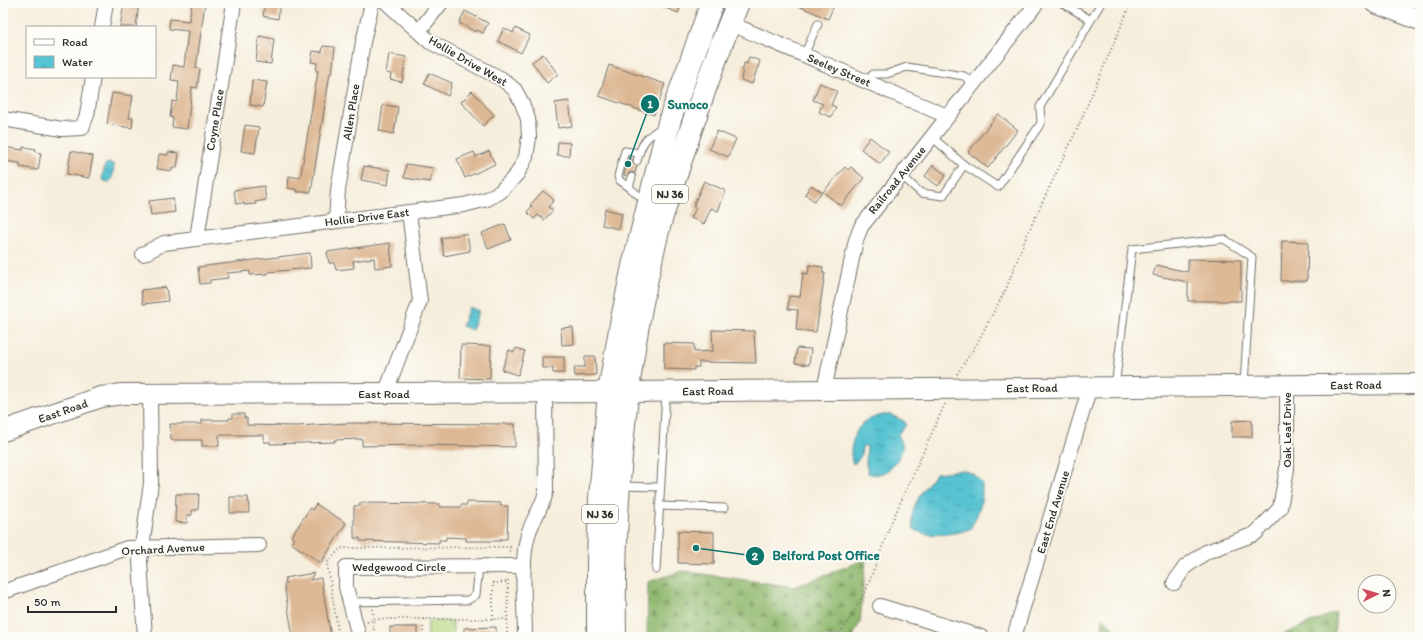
<svg xmlns="http://www.w3.org/2000/svg" width="1423" height="640" font-family="Itim,sans-serif">
<defs>
<pattern id="forest-firs" width="22" height="20" patternUnits="userSpaceOnUse"><rect width="22" height="20" fill="#90b86e"/><path d="M5 1l3.5 6h-7zM16 11l3.5 6h-7z" fill="#76965b"/></pattern>
<pattern id="park-dots" width="8" height="8" patternUnits="userSpaceOnUse"><rect width="8" height="8" fill="#b6d880"/><path d="M2 2h.1M6 6h.1" fill="none" stroke="#9dba6f" stroke-width="1.8" stroke-linecap="round"/></pattern>
<pattern id="water-ripples" width="26" height="14" patternUnits="userSpaceOnUse"><rect width="26" height="14" fill="#58c3d2"/><path d="M2 4q2-2 4 0t4 0M15 11q2-2 4 0t4 0" fill="none" stroke="#499fab"/></pattern>
</defs>
<rect width="100%" height="100%" fill="#fdfcf7"/>
<filter id="ink" filterUnits="userSpaceOnUse"><feTurbulence type="fractalNoise" baseFrequency=".025" numOctaves="2"/><feDisplacementMap in="SourceGraphic" scale="8" xChannelSelector="R" yChannelSelector="G"/><feConvolveMatrix kernelMatrix="1 2 1 2 8 2 1 2 1" color-interpolation-filters="sRGB"/></filter>
<filter id="wash" filterUnits="userSpaceOnUse"><feTurbulence type="fractalNoise" baseFrequency=".012" numOctaves="4" result="noise"/><feDisplacementMap in="SourceGraphic" scale="16" xChannelSelector="R" yChannelSelector="G"/><feGaussianBlur stdDeviation="0.9" result="paint"/><feColorMatrix in="noise" values="0 0 0 0 0 0 0 0 0 0 0 0 0 0 0 0 0 1.4 0 .05"/><feComposite in="paint" operator="in"/></filter>
<g filter="url(#wash)">
<rect width="100%" height="100%" fill="#f6eedc"/>
<g fill="url(#forest-firs)" stroke="#5e724c">
<polygon points="866,559 860,622 853,637 647,637 648,582 682,571 795,587"/>
<polygon points="1336,612 1334,637 1277,637"/>
<polygon points="1103,617 1120,637 1100,637"/>
</g>
<polygon fill="url(#park-dots)" stroke="#708256" points="428,621 453,621 453,637 427,637"/>
<g fill="url(#water-ripples)" stroke="#42777e">
<path d="M108,163L113,164C115,169 113,179 109,182L104,181L102,178L105,165Z"/>
<polygon points="469,307 479,311 472,330 462,326"/>
<path d="M882,415H891L904,421L906,425L898,434L903,447C899,461 885,480 868,473L866,463L867,447L866,445L862,447L861,456L855,463L853,464C848,453 853,433 862,424C867,419 876,417 882,415Z"/>
<path d="M963,470L973,474L982,483C983,501 979,513 970,529C957,534 924,539 913,528C908,507 924,489 936,473Z"/>
</g>
<g id="blocks">
<g fill="#ddb894">
<polygon points="124,3 139,3 136,27 120,27"/>
<polygon points="192,3 205,3 196,68 200,69 197,88 192,87 187,129 172,127 173,118 170,117 172,101 177,102 179,81 171,80 173,65 184,67 188,31 169,29 170,19 189,21"/>
<polygon points="265,3 280,3 278,19 263,16"/>
<polygon points="653,3 682,3 678,13"/>
<polygon points="792,3 835,3 828,19"/>
<polygon points="465,11 488,23 483,33 477,30 476,32 459,23"/>
<polygon points="504,28 513,33 515,28 530,35 521,53 498,41"/>
<polygon points="259,36 274,39 271,64 256,62"/>
<polygon points="323,46 335,47 332,73 330,73 311,192 297,192 298,190 288,188 289,176 300,178 301,174 318,71 316,71 317,63 311,62 313,51 322,52"/>
<polygon points="389,54 406,57 402,82 390,79 391,74 386,73"/>
<polygon points="543,54 558,74 547,83 532,62"/>
<polygon points="749,57 760,61 752,84 741,80 744,63 747,64"/>
<polygon points="609,65 665,84 654,115 599,96"/>
<polygon points="429,73 452,83 448,96 424,84"/>
<polygon points="252,80 267,82 263,107 250,105"/>
<polygon points="820,83 837,91 831,105 836,107 831,117 819,112 823,104 813,100"/>
<polygon points="472,91 494,115 483,126 461,102"/>
<polygon points="112,93 133,96 129,118 133,118 132,128 107,124"/>
<polygon points="569,101 572,126 558,128 555,103"/>
<polygon points="383,105 398,107 394,134 379,131"/>
<polygon points="998,114 1018,130 988,168 968,152"/>
<polygon points="245,125 259,127 255,153 241,151"/>
<polygon points="717,131 736,139 728,157 709,149"/>
<polygon points="870,137 889,152 880,164 861,149"/>
<polygon points="558,142 570,143 569,156 557,155"/>
<polygon points="3,147 23,150 23,147 36,149 35,152 41,153 38,170 20,167 20,163 3,161"/>
<polygon points="71,151 93,156 89,178 67,174"/>
<polygon points="489,151 495,164 465,178 457,159 474,152 476,157"/>
<polygon points="168,152 179,153 177,168 172,168 172,171 157,169 159,154 168,155"/>
<polygon points="628,158 632,159 633,164 637,166 635,173 630,172 627,176 624,175"/>
<polygon points="406,164 433,168 430,182 404,178"/>
<polygon points="933,165 946,175 938,186 925,176"/>
<polygon points="364,166 390,170 388,185 361,180"/>
<polygon points="845,167 848,170 851,167 864,178 841,206 823,192"/>
<polygon points="704,181 726,191 718,211 711,208 704,224 691,218 696,208 693,207"/>
<polygon points="811,185 822,192 814,201 805,194"/>
<polygon points="264,186 266,200 255,202 256,204 244,205 244,203 236,204 234,190"/>
<polygon points="543,191 554,200 548,207 553,210 544,220 538,215 534,219 527,212 532,206 530,205"/>
<polygon points="173,198 175,212 151,215 149,201"/>
<polygon points="605,209 622,213 619,229 602,225"/>
<polygon points="505,224 511,240 488,249 482,233"/>
<polygon points="463,234 467,234 470,251 444,256 441,238"/>
<polygon points="1282,241 1308,242 1307,281 1281,281"/>
<polygon points="390,243 392,266 375,268 374,258 353,261 354,268 336,270 334,263 329,263 327,252"/>
<polygon points="310,253 311,268 268,272 268,274 250,275 250,271 227,273 228,278 210,280 210,283 200,284 198,267"/>
<polygon points="1188,259 1241,260 1241,301 1188,301 1188,282 1153,275 1156,265 1188,272"/>
<polygon points="809,265 823,267 822,273 825,273 816,332 796,330 798,310 788,309 789,296 800,297 803,273 808,274"/>
<polygon points="166,287 168,301 143,304 141,290"/>
<polygon points="573,327 574,344 562,345 561,328"/>
<polygon points="712,330 754,331 756,363 699,362 699,367 694,367 694,370 664,369 664,343 694,344 694,352 713,351"/>
<polygon points="461,345 491,346 490,379 460,378"/>
<polygon points="516,348 525,351 518,375 502,370 509,350 514,352"/>
<polygon points="797,348 811,349 809,365 795,363"/>
<polygon points="585,356 595,356 596,375 575,376 574,367 585,367"/>
<polygon points="542,357 564,357 564,373 553,373 553,368 542,368"/>
<polygon points="233,414 244,414 244,418 247,418 247,425 296,426 350,423 515,424 515,447 421,445 362,446 362,439 334,440 335,442 270,444 270,442 264,442 264,435 219,435 219,446 202,446 202,440 171,440 170,424 202,424 202,420 229,420 229,418 233,418"/>
<polygon points="1252,420 1252,437 1232,437 1232,421"/>
<polygon points="176,494 199,494 198,510 192,510 192,515 187,515 187,523 175,522"/>
<polygon points="230,497 248,497 249,513 230,513"/>
<polygon points="467,502 501,503 501,506 508,506 507,539 500,539 501,541 466,541 466,538 446,537 446,540 439,540 439,543 360,541 360,538 354,538 354,506 360,506 360,503 440,504 440,507 461,507 461,505 467,505"/>
<polygon points="316,504 346,523 321,563 291,543 294,539 291,537 310,508 312,510"/>
<polygon points="678,531 714,532 714,564 678,563"/>
<polygon points="314,573 310,580 321,578 331,637 293,637 284,585 286,584 285,578"/>
<rect x="390" y="627" width="27" height="10"/>
<polygon points="496,627 496,637 464,637 464,628"/>
</g>
</g>
</g>
<g filter="url(#ink)">
<use href="#blocks" fill-opacity="0" stroke="#726f69" stroke-width="1"/>
<g fill="none" stroke-linecap="round" stroke-linejoin="round">
<g stroke="#726f69" stroke-width="9">
<g id="lane">
<polyline points="1062,3 1091,20"/>
<polyline points="804,55 818,24"/>
<polyline points="867,82 873,74 887,74 907,67 964,76 974,84"/>
<path d="M637,161C642,141 646,137 664,126"/>
<polyline points="964,165 998,187 1041,123 1040,107 1101,3"/>
<polyline points="901,175 921,193 943,196 964,165 932,137"/>
<polyline points="632,177 629,187 646,202"/>
<polyline points="629,187 619,180 618,176 625,151 639,153"/>
<polyline points="1115,387 1132,249 1224,239 1252,257 1244,384"/>
<polyline points="621,486 660,487"/>
<polyline points="659,506 724,508"/>
<polyline points="656,570 666,392"/>
<polyline points="350,602 468,600 476,595 479,566"/>
</g>
</g>
<g stroke="#726f69" stroke-width="16">
<g id="street">
<polyline points="729,23 947,116"/>
<polyline points="102,27 106,3"/>
<polyline points="419,31 441,3"/>
<polyline points="3,119 62,129 82,128 87,115 93,77"/>
<polyline points="336,221 338,190 363,42 372,3"/>
<polyline points="197,238 234,3"/>
<polyline points="143,254 164,243 464,205 487,199 500,192 517,174 522,165 526,157 529,137 528,119 522,103 515,90 502,79 430,42 387,3"/>
<polyline points="824,390 856,240 861,227 1037,3"/>
<polyline points="385,394 420,301 409,212"/>
<polyline points="1174,583 1185,567 1206,552 1255,534 1280,508 1287,469 1287,386"/>
<polyline points="3,592 127,548 259,545"/>
<polyline points="880,606 981,637"/>
<polyline points="145,637 140,561 151,483 150,393"/>
<polyline points="359,637 346,587 346,567 524,566"/>
<path d="M525,637C525,607 520,563 528,535C532,520 542,508 546,492L545,393"/>
<polyline points="1014,637 1090,387"/>
</g>
</g>
<g stroke="#726f69" stroke-width="22">
<g id="secondary">
<polyline points="1375,3 1420,20"/>
<polyline points="3,431 101,397 122,394 627,392 1420,384"/>
</g>
</g>
<g stroke="#726f69" stroke-width="24">
<g id="highway">
<polyline points="598,637 598,562 600,498 609,392 621,324 633,266 670,119 712,3"/>
<path d="M615,637C613,502 624,366 657,235C662,212 671,191 678,169C696,113 715,57 738,3"/>
</g>
</g>
<g stroke="#726f69" stroke-width="2" stroke-dasharray="1 3" stroke-linecap="butt">
<polyline points="957,374 976,345 1006,289 1026,237 1078,127 1131,3"/>
<polyline points="373,609 374,637"/>
<polyline points="423,619 423,637"/>
<polyline points="493,619 493,583 507,582"/>
<polyline points="367,622 376,619 507,619"/>
<polyline points="339,637 327,563 341,548 510,547 509,554"/>
<polyline points="507,637 508,579"/>
<polyline points="838,637 865,593 892,521 945,404"/>
</g>
<use href="#lane" stroke="#fff" stroke-width="7"/>
<use href="#street" stroke="#fff" stroke-width="14"/>
<use href="#secondary" stroke="#fff" stroke-width="20"/>
<use href="#highway" stroke="#fff" stroke-width="22"/>
</g>
</g>
<g text-anchor="middle" dominant-baseline="central" stroke-width="4" stroke-linejoin="round" paint-order="stroke">
<g fill="#fdfcf7" stroke="#6a6a68" stroke-width="1">
<rect x="652" y="185" width="36" height="18" rx="3"/>
<rect x="582" y="505" width="36" height="18" rx="3"/>
</g>
<g font-size="11" font-weight="bold" fill="#2b2b2b">
<text x="670" y="194">NJ 36</text>
<text x="600" y="514">NJ 36</text>
</g>
<g font-size="12" fill="#2b2b2b" stroke="#fdfcf7">
<text transform="translate(468 61) rotate(30)">Hollie Drive West</text>
<text transform="translate(839 70) rotate(23)">Seeley Street</text>
<text transform="translate(351 112) rotate(-81)">Allen Place</text>
<text transform="translate(215 120) rotate(-81)">Coyne Place</text>
<text transform="translate(897 180) rotate(-51)">Railroad Avenue</text>
<text transform="translate(367 217) rotate(-7)">Hollie Drive East</text>
<text transform="translate(1356 385) rotate(-1)">East Road</text>
<text transform="translate(1032 388) rotate(-1)">East Road</text>
<text transform="translate(708 391) rotate(-1)">East Road</text>
<text x="384" y="394">East Road</text>
<text transform="translate(63 411) rotate(-19)">East Road</text>
<text transform="translate(1287 430) rotate(-90)">Oak Leaf Drive</text>
<text transform="translate(1053 512) rotate(-73)">East End Avenue</text>
<text transform="translate(163 549) rotate(-3)">Orchard Avenue</text>
<text x="399" y="567">Wedgewood Circle</text>
</g>
</g>
<path fill="none" stroke="#0f766e" stroke-width="1.5" d="M628 164L650 104M696 548L755 556"/>
<g fill="#0f766e" stroke="#fdfcf7" stroke-width="1.5">
<circle cx="628" cy="164" r="4"/>
<circle cx="696" cy="548" r="4"/>
<circle cx="650" cy="104" r="10"/>
<circle cx="755" cy="556" r="10"/>
</g>
<g font-size="12" text-anchor="middle" font-weight="bold" fill="#fff">
<text x="650" y="108">1</text>
<text x="755" y="560">2</text>
</g>
<g font-size="13" text-anchor="middle" font-weight="bold" fill="#0f766e" stroke="#fdfcf7" stroke-width="4" stroke-linejoin="round" paint-order="stroke">
<text x="688" y="109">Sunoco</text>
<text x="826" y="560">Belford Post Office</text>
</g>
<rect width="1423" height="640" fill="none" stroke="#fdfcf7" stroke-width="16"/>
<rect x="26" y="26" width="130" height="52" fill="#fdfcf7" stroke="#a9a8a5"/>
<rect x="34" y="39" width="20" height="6" fill="#ffffff" stroke="#a9a8a5"/>
<text x="62" y="46" font-size="12" fill="#2b2b2b">Road</text>
<rect x="34" y="56" width="20" height="12" fill="url(#water-ripples)" stroke="#a9a8a5"/>
<text x="62" y="66" font-size="12" fill="#2b2b2b">Water</text>
<g transform="translate(1377 594) rotate(85)"><circle r="19" fill="#fdfcf7" stroke="#a9a8a5"/>
<path d="M0-3L7 15L0 10L-7 15Z" fill="#d1495b"/>
<text y="-6" font-size="11" font-weight="bold" text-anchor="middle" fill="#2b2b2b">N</text>
</g>
<path d="M28 606v6h88v-6" fill="none" stroke="#2b2b2b" stroke-width="2"/>
<text x="34" y="606" font-size="12" fill="#2b2b2b" stroke="#fdfcf7" stroke-width="3" paint-order="stroke">50 m</text>
</svg>
